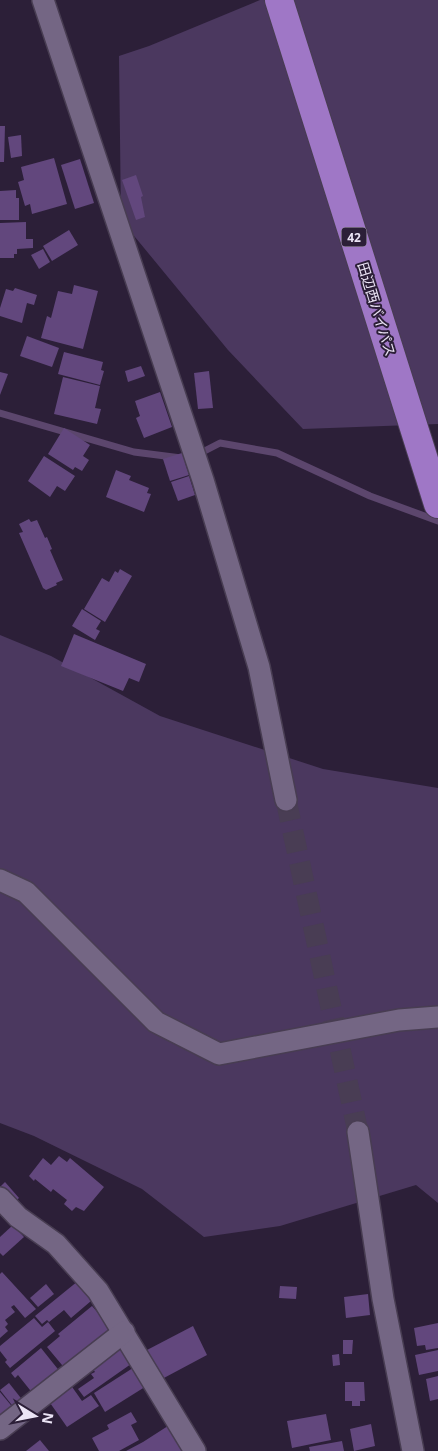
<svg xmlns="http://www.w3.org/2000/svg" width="438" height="1451" font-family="'Noto Sans','Noto Sans JP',sans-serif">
<rect width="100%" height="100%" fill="#2c1f38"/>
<g fill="#4b385f">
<polygon points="260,0 438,0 438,424 303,429 228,350 121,220 119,56 149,46"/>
<polygon points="0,635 51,656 160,716 323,769 438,788 438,1203 416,1185 280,1226 204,1237 142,1189 34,1136 0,1123"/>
</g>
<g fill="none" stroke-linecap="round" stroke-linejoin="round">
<polyline stroke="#5c466d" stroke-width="7" points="0,413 134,452 189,459 220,443 277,453 370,496 438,521"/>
</g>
<g fill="#62477d">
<polygon points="0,126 5,126 4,162 0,162"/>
<polygon points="21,135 22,156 11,158 8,137"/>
<polygon points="54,158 67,204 32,214 30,204 25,206 18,182 24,180 21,167"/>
<polygon points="80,159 94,203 75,209 61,165"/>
<polygon points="136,175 143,196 141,197 145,217 136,220 122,180"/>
<polygon points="16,190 16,198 19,198 19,220 0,220 0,191"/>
<polygon points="26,222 26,239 33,239 33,248 17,249 17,254 14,254 14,258 0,258 0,223"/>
<polygon points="69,230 78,245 52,261 43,246"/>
<polygon points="43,249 50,262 39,269 31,255"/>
<polygon points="74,285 98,291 83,349 41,338 47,316 51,318 58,291 72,294"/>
<polygon points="15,288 37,295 34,305 27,303 22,323 0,316 0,308 6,289 13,291"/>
<polygon points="27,336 59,348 52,367 20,356"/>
<polygon points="64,352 103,362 101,370 104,371 100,385 58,374"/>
<polygon points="141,366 145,376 128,382 125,371"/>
<polygon points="209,371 213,408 198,409 194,373"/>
<polygon points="0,372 8,374 0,395"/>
<polygon points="63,377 100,386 95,408 101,409 97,424 54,414"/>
<polygon points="160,392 172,427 144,438 136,418 140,416 135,401"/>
<polygon points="64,428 90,445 83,456 89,460 82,471 75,467 73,470 48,454"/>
<polygon points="182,453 189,475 170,481 163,459"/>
<polygon points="44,456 75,476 65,491 57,486 50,497 28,481"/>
<polygon points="116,470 131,476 129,480 149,488 147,493 151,494 144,512 106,497"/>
<polygon points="189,476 195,495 178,501 171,482"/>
<polygon points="29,519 31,522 37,520 45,538 47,537 52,549 50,550 63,580 56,583 57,585 46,590 43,588 19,533 23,532 19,524"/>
<polygon points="120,569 132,576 105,622 84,609 102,578 109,582 115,571 118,573"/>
<polygon points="82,609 101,621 96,629 100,631 95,640 72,626"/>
<polygon points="74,634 146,664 139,682 129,678 123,691 61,666"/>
<polygon points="59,1156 67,1162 70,1158 104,1187 84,1211 76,1207 72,1211 64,1204 67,1200 53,1189 51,1192 35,1179 34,1181 29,1176 43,1158 51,1165"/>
<polygon points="5,1182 19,1198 12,1204 0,1190 0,1187"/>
<polygon points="13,1225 24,1237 3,1256 0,1253 0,1237"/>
<polygon points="2,1272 36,1309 25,1318 14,1305 11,1307 15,1312 5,1320 8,1324 5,1327 8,1331 0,1338 0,1274"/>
<polygon points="78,1281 90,1296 88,1297 91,1301 71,1318 64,1310 49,1322 47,1320 42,1324 35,1316"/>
<polygon points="46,1284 54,1294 38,1307 30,1298"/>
<polygon points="280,1286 297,1287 296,1299 279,1298"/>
<polygon points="368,1294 370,1315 346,1318 344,1297"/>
<polygon points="92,1306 113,1330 67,1371 47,1347 60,1336 58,1334"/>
<polygon points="34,1318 42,1327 48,1322 55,1331 10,1368 5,1362 7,1360 0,1351 0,1346"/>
<polygon points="438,1323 438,1348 426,1350 425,1345 417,1346 414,1328"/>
<polygon points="193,1326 207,1355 162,1379 147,1350"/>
<polygon points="343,1340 353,1340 352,1354 343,1354"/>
<polygon points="116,1342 131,1364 84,1397 78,1389 94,1378 91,1374 95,1372 88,1362"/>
<polygon points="41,1348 61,1373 34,1395 18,1375 15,1378 11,1373"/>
<polygon points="438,1350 438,1371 419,1375 415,1355"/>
<polygon points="339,1354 340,1365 333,1366 332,1355"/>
<polygon points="136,1366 148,1385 105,1412 94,1393"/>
<polygon points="438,1376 438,1399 430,1401 426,1379"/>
<polygon points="345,1382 364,1382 365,1401 360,1401 360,1406 352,1406 352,1401 345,1401"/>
<polygon points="9,1383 24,1402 15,1409 0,1390"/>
<polygon points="70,1384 82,1401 91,1395 99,1406 67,1427 48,1400"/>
<polygon points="0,1392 15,1410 0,1422"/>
<polygon points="131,1412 137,1422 131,1425 139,1440 119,1451 99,1451 92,1438 109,1429 107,1425"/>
<polygon points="326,1414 331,1440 292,1448 287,1421"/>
<polygon points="171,1424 187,1451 126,1451 143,1442"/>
<polygon points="371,1424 375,1446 354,1451 350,1429"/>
<polygon points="40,1440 49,1451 26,1451"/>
<polygon points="342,1441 344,1451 310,1451 309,1447"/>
</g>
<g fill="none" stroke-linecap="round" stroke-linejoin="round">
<polyline stroke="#493d54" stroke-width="21" stroke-dasharray="21 11" stroke-linecap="butt" points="286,800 358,1132"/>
<g stroke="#483d52" stroke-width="24">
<g id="minor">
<polyline points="43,0 203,480 259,667 286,800"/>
<polyline points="0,880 26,892 156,1022 219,1054 399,1020 438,1017"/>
<polyline points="358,1132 383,1299 413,1451"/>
<polyline points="0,1198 18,1217 56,1244 98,1291 195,1451"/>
<polyline points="0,1429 124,1332"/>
</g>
</g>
<g stroke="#483d52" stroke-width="30">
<polyline id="trunk" points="279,0 438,504"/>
</g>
<use href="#minor" stroke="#746684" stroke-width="21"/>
<use href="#trunk" stroke="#9f77c6" stroke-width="28"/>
</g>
<g text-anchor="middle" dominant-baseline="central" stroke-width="4" stroke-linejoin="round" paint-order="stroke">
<rect fill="#2c1f38" stroke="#b2a9bc" stroke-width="1" x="341.5" y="227.5" width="25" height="19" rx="4"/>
<g font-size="12" font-weight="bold" fill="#ebe4f5">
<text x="354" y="237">42</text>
</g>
<g font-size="14" fill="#ebe4f5" stroke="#2c1f38">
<text transform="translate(377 309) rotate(73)">田辺西バイパス</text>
</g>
</g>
<g transform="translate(35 1416) rotate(100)" stroke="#2c1f38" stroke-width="4" paint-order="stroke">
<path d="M0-4L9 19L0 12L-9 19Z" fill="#ebe4f5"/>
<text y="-8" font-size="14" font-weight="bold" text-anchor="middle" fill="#ebe4f5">N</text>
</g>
</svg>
